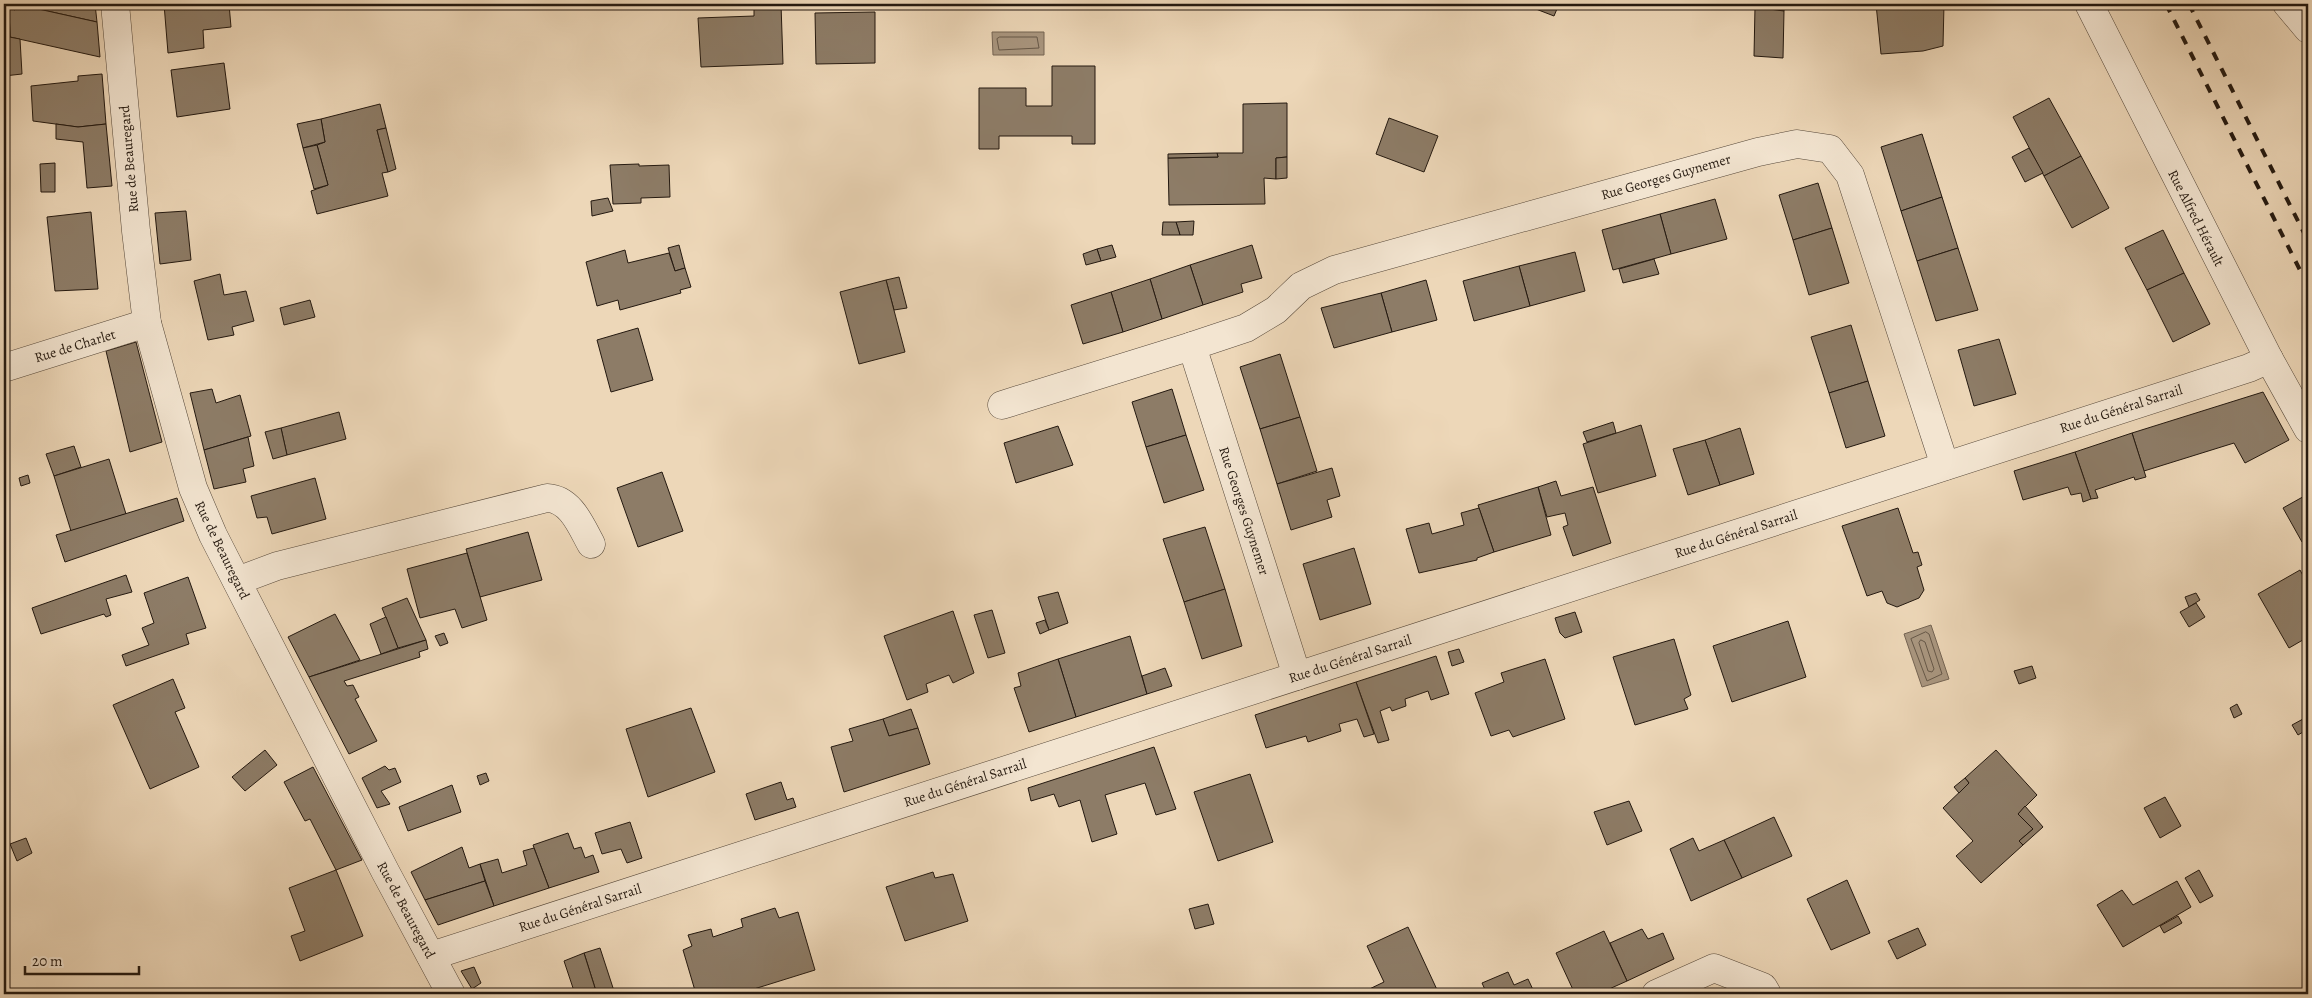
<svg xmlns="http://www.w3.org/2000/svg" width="2312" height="998" font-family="Alegreya,serif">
<rect width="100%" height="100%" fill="#edd7b8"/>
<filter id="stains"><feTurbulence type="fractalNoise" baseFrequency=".004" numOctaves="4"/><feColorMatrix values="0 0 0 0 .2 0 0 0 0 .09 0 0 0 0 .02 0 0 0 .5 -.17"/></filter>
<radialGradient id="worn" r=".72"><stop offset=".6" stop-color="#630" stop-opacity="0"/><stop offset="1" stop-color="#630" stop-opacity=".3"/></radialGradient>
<g fill="#a9967f" stroke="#746453">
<polygon points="992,32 1044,32 1044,55 993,55"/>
<polygon points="1931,625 1949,679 1922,687 1904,634"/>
</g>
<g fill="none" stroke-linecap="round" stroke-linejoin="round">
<g stroke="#665848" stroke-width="1">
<polygon points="1000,37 1037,37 1039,48 999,50 997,39"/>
<polygon points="1926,632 1929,634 1942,674 1927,681 1911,639"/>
<polygon points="1921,640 1925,642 1934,669 1932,672 1928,671 1919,643"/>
</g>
</g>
<g fill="#8d7c67" stroke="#241910">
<polygon points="16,4 95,4 97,22"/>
<polygon points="16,4 97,22 100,57 10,37 9,8 15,10"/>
<polygon points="164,4 229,4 231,27 203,30 204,48 168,53"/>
<polygon points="754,4 781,4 783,64 701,67 698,18 754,16"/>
<polygon points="1523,4 1559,4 1554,16"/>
<polygon points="1742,4 1785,4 1784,11"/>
<polygon points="1876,4 1944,4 1943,46 1923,51 1881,54"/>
<polygon points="4,7 9,8 10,37 4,36"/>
<polygon points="1755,7 1784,11 1783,58 1754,56"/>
<polygon points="875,12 875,63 816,64 815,13"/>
<polygon points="4,36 20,39 22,74 4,76"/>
<polygon points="224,63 230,109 177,117 171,70"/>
<polygon points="1052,66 1095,66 1095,144 1072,144 1072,136 999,136 999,149 979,149 979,88 1026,88 1026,106 1052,106"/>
<polygon points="102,74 106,124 78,127 33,121 31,86 78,81 78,76"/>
<polygon points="2049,98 2081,156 2044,176 2013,117"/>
<polygon points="1287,103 1287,157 1276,158 1276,179 1264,178 1265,204 1169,205 1168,158 1218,157 1217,153 1243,153 1243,104"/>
<polygon points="380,104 386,128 377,130 388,172 382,173 388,196 317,214 311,191 328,185 317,145 325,142 321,119"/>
<polygon points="1389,118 1438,136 1424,172 1376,154"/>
<polygon points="321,119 325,142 303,148 297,124"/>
<polygon points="56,124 78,127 106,124 112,186 87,188 83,142 56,139"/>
<polygon points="386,128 396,169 388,172 377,130"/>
<polygon points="1922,134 1942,197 1901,211 1881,147"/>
<polygon points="317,145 328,185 314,189 303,148"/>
<polygon points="2029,148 2043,173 2025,182 2012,157"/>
<polygon points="1217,153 1218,157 1168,158 1168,154"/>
<polygon points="2081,156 2109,208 2072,228 2044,176"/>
<polygon points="1287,157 1287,178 1276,179 1276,158"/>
<polygon points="55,163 55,192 41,192 40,164"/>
<polygon points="639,164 639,166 669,165 670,197 641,198 641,203 613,204 610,165"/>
<polygon points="1818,183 1832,228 1793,240 1779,195"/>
<polygon points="1942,197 1958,248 1917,261 1901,211"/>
<polygon points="608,198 613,211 592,216 591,201"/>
<polygon points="1715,199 1727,239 1671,254 1660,214"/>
<polygon points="186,211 191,260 160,264 155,213"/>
<polygon points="91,212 98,289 55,291 47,217"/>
<polygon points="1660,214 1671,254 1613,270 1602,230"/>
<polygon points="1194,221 1193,235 1180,235 1176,222"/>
<polygon points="1163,222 1176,222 1180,235 1162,235"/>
<polygon points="1832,228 1849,283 1809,295 1793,240"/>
<polygon points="2163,230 2184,273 2147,290 2125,248"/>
<polygon points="679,245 685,268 675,271 668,248"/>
<polygon points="1112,245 1116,257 1101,261 1097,249"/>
<polygon points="1252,245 1262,278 1241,284 1243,292 1203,305 1190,265"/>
<polygon points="1958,248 1978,310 1936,321 1917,261"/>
<polygon points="1097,249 1101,261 1086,265 1083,254"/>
<polygon points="625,250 628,263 669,253 675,271 685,268 691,287 680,290 681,293 620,310 618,300 597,306 586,262"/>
<polygon points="1575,252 1585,291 1530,306 1519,266"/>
<polygon points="1654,259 1659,274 1623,283 1619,269"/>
<polygon points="1190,265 1203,305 1162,319 1150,279"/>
<polygon points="1519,266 1530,306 1474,321 1463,281"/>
<polygon points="2184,273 2210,324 2173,342 2147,290"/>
<polygon points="220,274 224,295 246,291 254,321 232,327 234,335 208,340 194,281"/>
<polygon points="899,277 907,308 894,310 886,280"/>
<polygon points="1150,279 1162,319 1123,332 1111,292"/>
<polygon points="886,280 905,352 859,364 840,292"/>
<polygon points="1426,280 1437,320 1392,332 1381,293"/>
<polygon points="1111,292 1123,332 1083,344 1071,305"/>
<polygon points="1381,293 1392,332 1334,348 1321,308"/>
<polygon points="310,300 315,317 284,325 280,308"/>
<polygon points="1851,325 1868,381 1829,393 1811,337"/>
<polygon points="638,328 653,380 611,392 597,340"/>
<polygon points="1999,339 2016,394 1974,406 1958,350"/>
<polygon points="136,342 162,442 130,452 106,351"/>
<polygon points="1280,354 1300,417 1260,429 1240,367"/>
<polygon points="1868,381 1885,436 1846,448 1829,393"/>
<polygon points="212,389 216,403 240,395 251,436 204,450 190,393"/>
<polygon points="1172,389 1186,435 1146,447 1132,402"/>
<polygon points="2263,392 2289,440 2245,463 2234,443 2144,471 2132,433"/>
<polygon points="4,395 9,411 4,412"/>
<polygon points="339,412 346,439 287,455 281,428"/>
<polygon points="1300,417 1317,471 1277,484 1260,429"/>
<polygon points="1613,422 1616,433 1587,442 1583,432"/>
<polygon points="1641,425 1656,476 1598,493 1583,444"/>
<polygon points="1058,426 1073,465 1016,483 1004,443"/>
<polygon points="281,428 287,455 273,459 265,432"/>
<polygon points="1740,428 1754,474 1720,485 1705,440"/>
<polygon points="2132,433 2146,477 2135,480 2134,477 2095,490 2098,498 2091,499 2075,452"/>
<polygon points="1186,435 1204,490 1164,503 1146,447"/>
<polygon points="248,437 254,466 243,469 246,482 214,489 204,450"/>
<polygon points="1705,440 1720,485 1688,495 1673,449"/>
<polygon points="74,446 81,467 54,476 46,454"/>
<polygon points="2075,452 2091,499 2083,502 2081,493 2071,495 2068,487 2023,500 2014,471"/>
<polygon points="109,459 126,514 71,531 54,476"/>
<polygon points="1332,468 1340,496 1327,500 1332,517 1291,530 1277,484"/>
<polygon points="662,472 683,531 638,547 617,488"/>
<polygon points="28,475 30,483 21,486 19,478"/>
<polygon points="315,478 326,519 272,534 267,517 257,518 251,496"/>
<polygon points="1556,481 1561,496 1593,487 1611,543 1573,556 1563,527 1568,525 1565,513 1547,517 1538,487"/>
<polygon points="1538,487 1551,535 1494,552 1478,505"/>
<polygon points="2308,494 2308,539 2302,542 2283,508"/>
<polygon points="177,498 184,521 65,562 56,535"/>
<polygon points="1479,508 1494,552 1477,558 1477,560 1419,573 1406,529 1429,523 1432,534 1464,525 1461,513"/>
<polygon points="1898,508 1913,553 1918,552 1922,565 1917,567 1924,590 1919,598 1897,607 1887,603 1882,591 1867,596 1842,526"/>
<polygon points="1205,527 1225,589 1184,602 1163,539"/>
<polygon points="528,532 542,580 480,597 466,549"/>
<polygon points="1354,548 1371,604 1320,620 1303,564"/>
<polygon points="467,553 487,620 462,628 455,609 420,618 407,569"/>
<polygon points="2300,570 2308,585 2308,637 2289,648 2258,594"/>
<polygon points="126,575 132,592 106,599 111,615 106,617 104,614 41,634 32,608"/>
<polygon points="188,577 206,628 186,634 189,644 126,666 122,655 149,645 142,628 154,623 144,593"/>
<polygon points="1225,589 1242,646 1202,659 1184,602"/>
<polygon points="1058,592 1068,623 1049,630 1038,597"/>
<polygon points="2196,593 2200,600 2189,607 2185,597"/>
<polygon points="407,598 426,640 398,648 382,608"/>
<polygon points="2196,603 2205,617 2189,627 2180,612"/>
<polygon points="992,610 1005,653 988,658 974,615"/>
<polygon points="953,611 974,673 953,683 949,675 926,684 928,692 907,700 884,636"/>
<polygon points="1575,612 1582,632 1565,638 1560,633 1555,618"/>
<polygon points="335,614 360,660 309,677 288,637"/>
<polygon points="386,617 398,648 381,654 370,624"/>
<polygon points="1045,620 1049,630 1040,634 1036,623"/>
<polygon points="1788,621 1806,677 1732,702 1713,646"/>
<polygon points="444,633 448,643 440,646 435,636"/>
<polygon points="1130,636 1147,694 1076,717 1058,659"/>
<polygon points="1674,639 1691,695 1684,699 1688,709 1635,725 1613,657"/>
<polygon points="426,640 428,649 419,652 420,657 344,681 347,686 353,685 359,697 355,699 377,741 349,754 309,677"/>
<polygon points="1459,649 1464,662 1452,666 1448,652"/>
<polygon points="1436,656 1449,694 1431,700 1428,691 1405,699 1406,706 1392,711 1390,707 1380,711 1389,740 1378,743 1356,682"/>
<polygon points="1058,659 1076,717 1029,732 1014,688 1021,686 1018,673"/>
<polygon points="1545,659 1565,719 1513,737 1509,730 1491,736 1475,693 1504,682 1501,673"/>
<polygon points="2032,666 2036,678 2019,684 2014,671"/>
<polygon points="1165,668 1172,686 1147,694 1142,676"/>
<polygon points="173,679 185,708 175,712 199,767 150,789 113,705"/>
<polygon points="1356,682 1374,734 1364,737 1357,719 1339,724 1341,731 1308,742 1306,736 1266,748 1255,715"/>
<polygon points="2237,704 2242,714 2234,718 2230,708"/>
<polygon points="691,708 715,772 648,797 626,729"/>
<polygon points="911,709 918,728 889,736 883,719"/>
<polygon points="883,719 889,736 918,728 930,764 844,792 831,747 853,741 849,729"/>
<polygon points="2303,719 2308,729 2298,735 2292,725"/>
<polygon points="1154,747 1176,809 1156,815 1145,783 1105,795 1117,834 1092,842 1080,800 1059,807 1054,794 1031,801 1028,788"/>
<polygon points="265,750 277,765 245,791 232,777"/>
<polygon points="1996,750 2037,795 2018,814 2033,829 2019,841 2023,845 1981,883 1956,856 1973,841 1943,808 1969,783 1965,778"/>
<polygon points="385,766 389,770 395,768 401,782 381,791 390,804 377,808 362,778"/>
<polygon points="313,767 362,860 336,870 310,819 305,821 284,782"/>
<polygon points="486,773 489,781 480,785 477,776"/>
<polygon points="1250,774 1273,842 1218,861 1194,792"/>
<polygon points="1965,778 1969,783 1959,793 1954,787"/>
<polygon points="781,782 787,800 793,798 796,807 755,820 746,794"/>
<polygon points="452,785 461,812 408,831 399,807"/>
<polygon points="2165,797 2181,826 2160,838 2144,808"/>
<polygon points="1629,801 1642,831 1607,845 1594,812"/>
<polygon points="2025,806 2043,827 2023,845 2019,841 2033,829 2018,814"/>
<polygon points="1774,817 1792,856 1742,878 1724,840"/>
<polygon points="630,822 642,858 627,863 621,849 602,854 595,833"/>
<polygon points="568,833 574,849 581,847 585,858 593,855 599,872 549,888 533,845"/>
<polygon points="26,838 32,853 17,861 10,844"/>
<polygon points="1693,838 1699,851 1724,840 1742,878 1691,901 1670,849"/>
<polygon points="462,847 469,868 480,864 485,881 425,900 411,872"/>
<polygon points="534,848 549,888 494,906 480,864 498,859 502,873 527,865 523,851"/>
<polygon points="336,870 363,936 300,961 291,936 305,931 289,888"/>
<polygon points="2199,870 2213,896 2200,903 2185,878"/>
<polygon points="933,872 935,878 953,874 968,921 905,941 886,887"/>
<polygon points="1847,880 1870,933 1831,950 1807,899"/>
<polygon points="485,881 494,906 438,925 425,900"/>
<polygon points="2177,881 2191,907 2123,947 2097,905 2122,890 2133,905"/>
<polygon points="1208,904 1214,924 1195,929 1189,909"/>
<polygon points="775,908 779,918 798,912 815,970 738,994 696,994 683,950 692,946 688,935 711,929 713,937 743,927 741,919"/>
<polygon points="2178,916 2182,923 2164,933 2160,926"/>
<polygon points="1408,927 1439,994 1359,994 1384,982 1367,946"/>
<polygon points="1918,928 1926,945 1897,959 1888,941"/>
<polygon points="1642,929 1648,939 1663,933 1674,959 1627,981 1610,943"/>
<polygon points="1604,931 1627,981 1598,994 1575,994 1556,953"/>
<polygon points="600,948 615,994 597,994 584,953"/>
<polygon points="584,953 595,988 575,994 564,961"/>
<polygon points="474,967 481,983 472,989 461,971"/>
<polygon points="1508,972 1514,985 1528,979 1535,994 1487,994 1482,983"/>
</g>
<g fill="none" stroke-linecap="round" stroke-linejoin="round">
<g stroke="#56483a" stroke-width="29">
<g id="minor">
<polyline points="115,4 136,231 147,323 193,488 213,535 385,871 451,994"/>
<polyline points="2089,4 2269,359 2308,429"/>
<polyline points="2287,4 2308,29"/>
<polyline points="4,368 147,323"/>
<polyline points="1002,405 1192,346"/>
<path d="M237,581L277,566L547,498C571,499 581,526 591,544"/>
<polyline points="1297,676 1192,346 1246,328 1276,310 1301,286 1334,270 1758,152 1797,144 1830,149 1850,175 1945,466"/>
<polyline points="431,956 2249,368 2269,359"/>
<polyline points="1656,994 1714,968 1763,987 1767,994"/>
</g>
</g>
<use href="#minor" stroke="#f3e5d1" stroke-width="28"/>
<g stroke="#241910" stroke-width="4" stroke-dasharray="9 9" stroke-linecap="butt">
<polyline points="2166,4 2308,286"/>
<polyline points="2189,4 2308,241"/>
</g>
</g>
<g text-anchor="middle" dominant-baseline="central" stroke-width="4" stroke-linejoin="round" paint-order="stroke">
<g font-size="14" fill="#241910" stroke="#f3e5d1">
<text transform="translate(129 159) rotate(-95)">Rue de Beauregard</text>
<text transform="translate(1666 177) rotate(-16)">Rue Georges Guynemer</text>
<text transform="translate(2196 218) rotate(63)">Rue Alfred Hérault</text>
<text transform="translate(75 346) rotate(-17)">Rue de Charlet</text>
<text transform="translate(2121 409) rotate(-18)">Rue du Général Sarrail</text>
<text transform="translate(1244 511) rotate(72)">Rue Georges Guynemer</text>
<text transform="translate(1736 534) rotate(-18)">Rue du Général Sarrail</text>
<text transform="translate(222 550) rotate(64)">Rue de Beauregard</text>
<text transform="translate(1350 659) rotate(-18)">Rue du Général Sarrail</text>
<text transform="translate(965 783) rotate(-18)">Rue du Général Sarrail</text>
<text transform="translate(580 908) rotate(-18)">Rue du Général Sarrail</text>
<text transform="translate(406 910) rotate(62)">Rue de Beauregard</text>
</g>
</g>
<rect width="2312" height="998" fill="none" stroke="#edd7b8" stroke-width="20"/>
<rect x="5" y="5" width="2302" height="988" fill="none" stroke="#241910" stroke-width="2.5"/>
<rect x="10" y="10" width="2292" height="978" fill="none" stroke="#241910"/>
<path d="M25 966v8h114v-8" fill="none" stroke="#241910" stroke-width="2.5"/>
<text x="32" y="966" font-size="15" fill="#241910" stroke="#f3e5d1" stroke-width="4" paint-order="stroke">20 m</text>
<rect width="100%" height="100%" filter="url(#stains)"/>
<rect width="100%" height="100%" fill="url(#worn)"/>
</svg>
